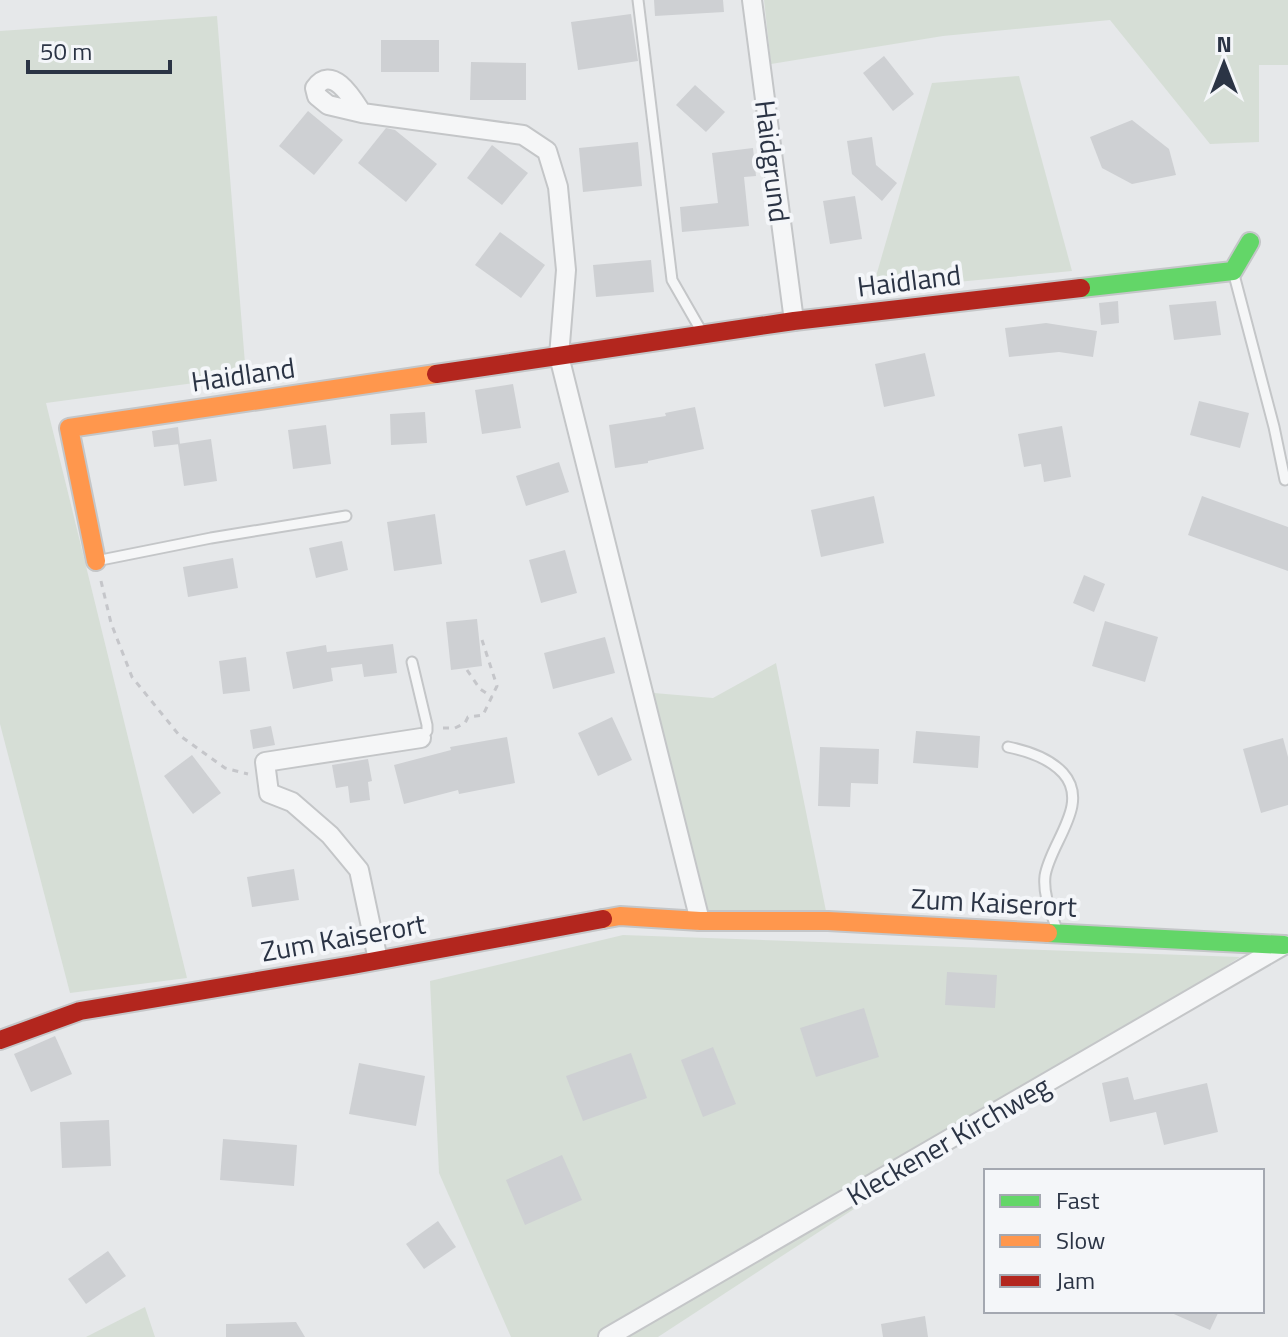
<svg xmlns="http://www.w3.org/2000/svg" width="1288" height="1337" font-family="'Titillium Web',sans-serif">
<rect width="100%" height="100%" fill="#e6e8ea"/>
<g fill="#d6ded6">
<polygon points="764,0 1288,0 1288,65 1259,65 1259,142 1210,144 1110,20 943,36 771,64"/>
<polygon points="217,16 246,376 46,403 187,978 70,993 0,724 0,31"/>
<polygon points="1019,76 1072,271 872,290 932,83"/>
<polygon points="776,663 828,921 700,921 642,692 713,698"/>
<polygon points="623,935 1240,957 658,1337 511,1337 439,1173 430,981"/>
<polygon points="145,1307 155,1337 86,1337"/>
</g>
<g fill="#ced0d3">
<polygon points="654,0 723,0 724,12 655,16"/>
<polygon points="631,14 638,61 578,70 571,22"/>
<rect x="381" y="40" width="58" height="32"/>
<polygon points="884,56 914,94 893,111 863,73"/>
<polygon points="471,62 526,63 526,100 470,100"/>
<polygon points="695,85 725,112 706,132 676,105"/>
<polygon points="308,111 343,140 314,175 279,146"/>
<polygon points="1132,120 1169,149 1176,175 1132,184 1102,168 1090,137"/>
<polygon points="386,128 395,130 437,164 406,202 358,163"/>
<polygon points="872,137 876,165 897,183 882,201 852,174 847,141"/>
<polygon points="638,142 642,186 583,192 579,148"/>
<polygon points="492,145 528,173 502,205 467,178"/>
<polygon points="753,148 756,176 744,177 749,226 682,232 680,207 718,203 712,153"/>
<polygon points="855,196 862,239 830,244 823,201"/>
<polygon points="500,232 545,265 521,298 475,265"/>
<polygon points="651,260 654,292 596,297 593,265"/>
<polygon points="1118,301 1119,323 1101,325 1099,303"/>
<polygon points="1216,301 1221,335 1174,340 1169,305"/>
<polygon points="1046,323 1097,331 1093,357 1059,352 1009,357 1005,328"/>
<polygon points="925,353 935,396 884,407 875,364"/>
<polygon points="513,384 521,428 482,434 475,390"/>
<polygon points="1199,401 1249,413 1240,448 1190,435"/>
<polygon points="695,407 704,449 648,461 648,463 615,468 609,425 666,416 665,413"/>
<polygon points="425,412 427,443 391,445 390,414"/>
<polygon points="326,425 331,464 293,469 288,430"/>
<polygon points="1062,426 1071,477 1044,482 1041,464 1024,467 1018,434"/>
<polygon points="178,427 180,444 154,447 152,431"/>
<polygon points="211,439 217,481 184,486 178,444"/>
<polygon points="559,462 569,492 526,506 516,476"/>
<polygon points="874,496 884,543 821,557 811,510"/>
<polygon points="1202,496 1288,527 1288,571 1188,535"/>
<polygon points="435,514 442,564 394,571 387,522"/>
<polygon points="342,541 348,570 316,578 309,548"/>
<polygon points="565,550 577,593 541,603 529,560"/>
<polygon points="233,558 238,588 188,597 183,567"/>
<polygon points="1084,575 1105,584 1094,612 1073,603"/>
<polygon points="477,619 482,666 451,670 446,622"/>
<polygon points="1105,621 1158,637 1145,682 1092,666"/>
<polygon points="605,637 615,673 553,689 544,653"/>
<polygon points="393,644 397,673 364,677 362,664 331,668 333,681 293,689 286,652 326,645 327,652"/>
<polygon points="246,657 250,691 223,694 219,661"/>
<polygon points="612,717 632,760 598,776 578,733"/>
<polygon points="271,726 275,745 253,749 250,730"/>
<polygon points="916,731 980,736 978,768 913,763"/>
<polygon points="507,737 515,783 459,794 458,790 404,804 394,765 451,750 450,747"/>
<polygon points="1283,738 1288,757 1288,805 1261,813 1243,749"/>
<polygon points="820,747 879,749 878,784 851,783 850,807 818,806"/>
<polygon points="192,755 221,793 193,814 164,776"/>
<polygon points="368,759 372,781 368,782 370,800 350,803 348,786 336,788 332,765"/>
<polygon points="294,869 299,900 252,907 247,877"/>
<polygon points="947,972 997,975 995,1008 945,1005"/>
<polygon points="864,1008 879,1057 816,1077 800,1028"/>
<polygon points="55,1036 72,1074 31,1092 14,1054"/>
<polygon points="713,1047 736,1104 703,1117 681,1060"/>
<polygon points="631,1053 647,1098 583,1121 566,1076"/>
<polygon points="359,1063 425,1076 416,1126 349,1114"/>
<polygon points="1128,1077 1134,1100 1207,1083 1218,1132 1164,1145 1156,1112 1110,1122 1102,1083"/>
<polygon points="109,1120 111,1166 62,1168 60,1122"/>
<polygon points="223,1139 297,1145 294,1186 220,1180"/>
<polygon points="562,1155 582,1200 525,1225 506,1180"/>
<polygon points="438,1221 456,1247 424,1269 406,1244"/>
<polygon points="108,1251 126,1276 86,1304 68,1279"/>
<polygon points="1167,1311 1219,1311 1210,1330"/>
<polygon points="925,1316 928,1337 883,1337 881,1324"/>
<polygon points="296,1322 305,1337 226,1337 226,1324"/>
</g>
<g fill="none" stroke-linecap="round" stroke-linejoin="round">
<g stroke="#c4c6c8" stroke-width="13">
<g id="lane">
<polyline points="638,0 672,280 703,334"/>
<polyline points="1233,271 1274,427 1285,480"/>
<polyline points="96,561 211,538 346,516"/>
<polyline points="412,662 427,725 427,731 421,738"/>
<path d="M1008,747C1028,751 1049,758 1063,773C1091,804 1050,843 1045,876C1043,895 1051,912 1057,930"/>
</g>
</g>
<g stroke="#c4c6c8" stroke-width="22">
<g id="street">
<polyline points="752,0 794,321"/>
<path d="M362,113C353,99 332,63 315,88L317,96L328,105L362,113L523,135L547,151L558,187L566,270L559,356L700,921"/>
<polyline points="378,960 359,870 330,835 292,802 269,793 265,762 421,738"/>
<polyline points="608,1337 1284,945"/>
</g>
</g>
<g stroke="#c4c6c8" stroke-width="22">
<g id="fast">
<polyline points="1081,288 1233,271 1250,242"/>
<polyline points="1048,933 1284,945"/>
</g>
</g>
<g stroke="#c4c6c8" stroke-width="22">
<g id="slow">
<polyline points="96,561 69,428 436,374"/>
<polyline points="603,919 620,916 700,921 828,921 1048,933"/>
</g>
</g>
<g stroke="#c4c6c8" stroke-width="22">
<g id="jam">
<polyline points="436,374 794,321 1081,288"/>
<polyline points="0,1040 80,1011 353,965 603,919"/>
</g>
</g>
<g stroke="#c5c6ca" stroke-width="3" stroke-dasharray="6 6" stroke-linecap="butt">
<polyline points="101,581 111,623 132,677 179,735 225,768 248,774"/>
<polyline points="467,670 480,689 492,697"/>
<polyline points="443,728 455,728 465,723 468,717 483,715 497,686 482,640"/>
</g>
<use href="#lane" stroke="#f5f6f7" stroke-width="9"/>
<use href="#street" stroke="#f5f6f7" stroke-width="18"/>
<use href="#fast" stroke="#63d668" stroke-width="18"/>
<use href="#slow" stroke="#ff974d" stroke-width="18"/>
<use href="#jam" stroke="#b3261e" stroke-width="18"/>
</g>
<g text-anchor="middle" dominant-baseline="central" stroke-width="8" stroke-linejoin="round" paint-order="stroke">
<g font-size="28" fill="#2b3445" stroke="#f4f6f9">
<text transform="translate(773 161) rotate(83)">Haidgrund</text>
<text transform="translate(909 280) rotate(-7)">Haidland</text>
<text transform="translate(243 374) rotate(-8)">Haidland</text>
<text transform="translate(994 902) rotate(3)">Zum Kaiserort</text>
<text transform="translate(343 937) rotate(-10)">Zum Kaiserort</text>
<text transform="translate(948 1140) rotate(-30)">Kleckener Kirchweg</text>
</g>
</g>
<rect x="984" y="1169" width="280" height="144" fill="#f4f6f9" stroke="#a4a8b1" stroke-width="2"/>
<rect x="1000" y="1195" width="40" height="12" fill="#63d668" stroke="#a4a8b1" stroke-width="2"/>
<text x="1056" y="1209" font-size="24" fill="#2b3445">Fast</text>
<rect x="1000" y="1235" width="40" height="12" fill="#ff974d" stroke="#a4a8b1" stroke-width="2"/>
<text x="1056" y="1249" font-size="24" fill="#2b3445">Slow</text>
<rect x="1000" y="1275" width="40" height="12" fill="#b3261e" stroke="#a4a8b1" stroke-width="2"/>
<text x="1056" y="1289" font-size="24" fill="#2b3445">Jam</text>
<g transform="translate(1224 64)" stroke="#f4f6f9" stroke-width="6" paint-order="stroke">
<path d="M0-6L14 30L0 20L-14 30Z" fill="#2b3445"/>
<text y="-12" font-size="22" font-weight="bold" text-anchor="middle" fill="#2b3445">N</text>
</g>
<path d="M28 60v12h142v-12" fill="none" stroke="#2b3445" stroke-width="4"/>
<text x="40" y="60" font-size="24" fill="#2b3445" stroke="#f4f6f9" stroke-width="6" paint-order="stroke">50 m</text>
</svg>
